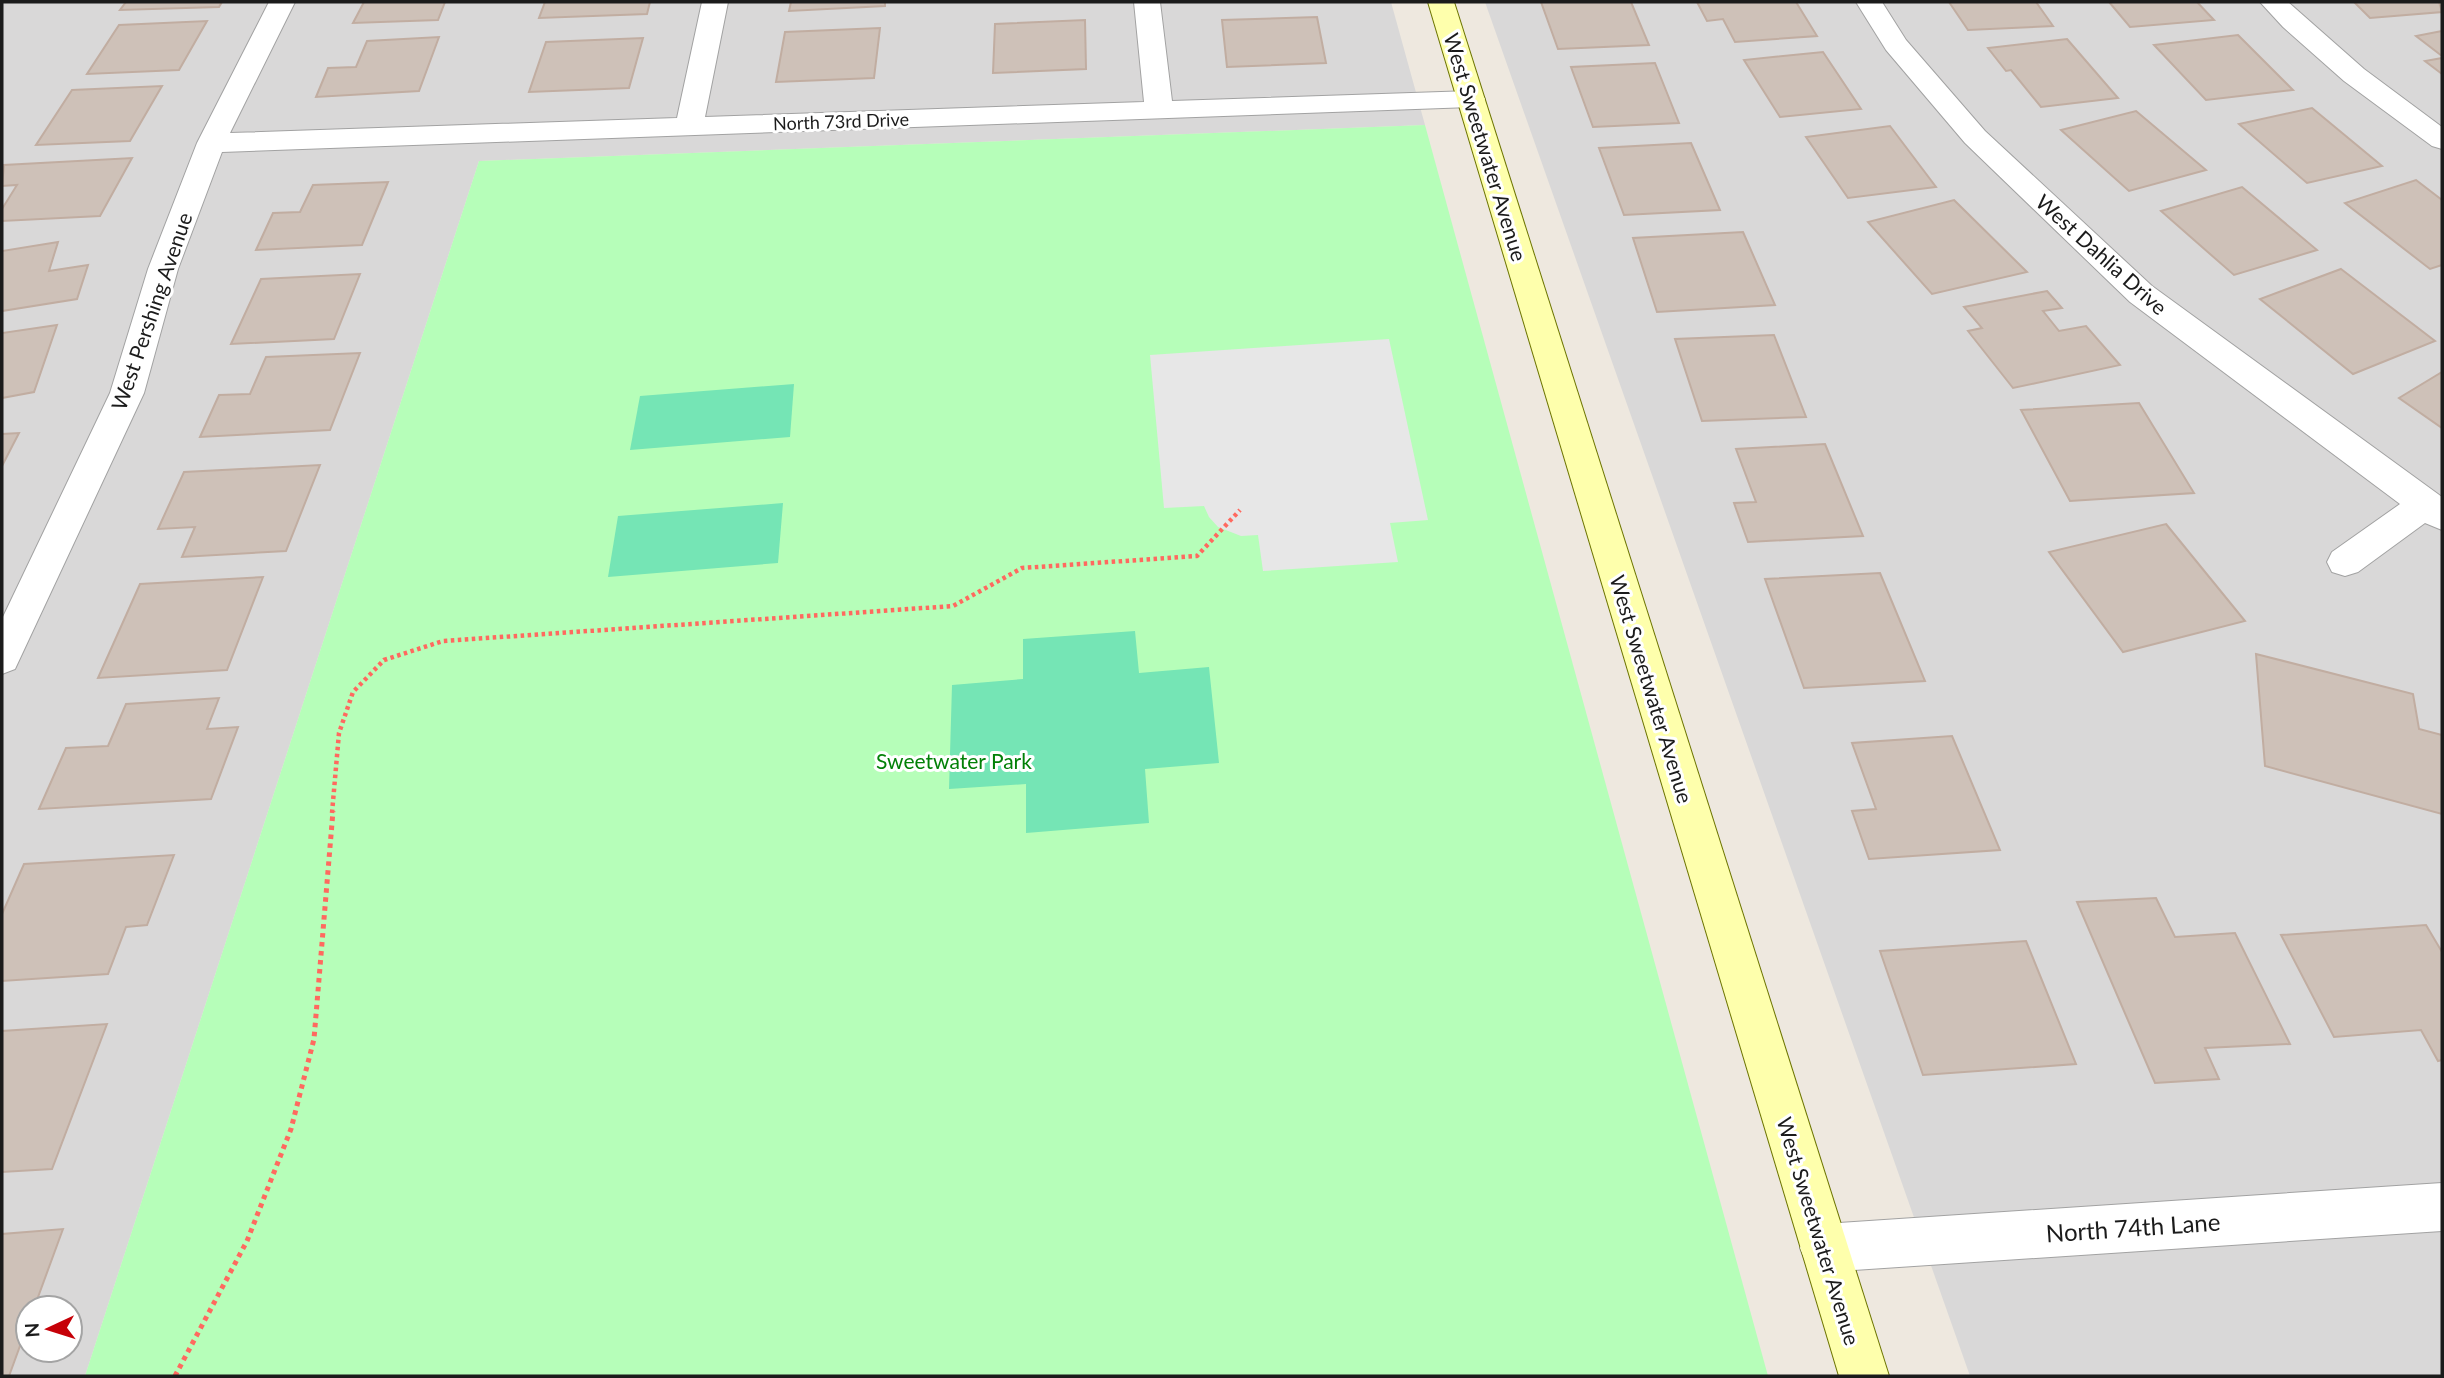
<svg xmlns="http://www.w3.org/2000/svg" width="2444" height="1378" font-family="Lato,sans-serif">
<rect width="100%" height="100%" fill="#eee8df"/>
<g fill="#d9d8d8" fill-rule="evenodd">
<path d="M2,2H1391L1425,125L479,161L85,1376H2ZM28,1308H70V1350H28Z"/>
<polygon points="1485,2 2442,2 2442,1376 1970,1376"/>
</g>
<polygon fill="#b6feb9" points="1425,125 1768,1376 85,1376 479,161"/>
<g fill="#75e5b5">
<polygon points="794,384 790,437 630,450 640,396"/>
<polygon points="783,503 778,563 608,577 618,516"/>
<polygon points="1135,631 1139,673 1209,667 1219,763 1145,769 1149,823 1026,833 1026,784 949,789 952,685 1023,679 1023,639"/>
</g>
<polygon fill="#e7e7e7" points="1389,339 1428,520 1390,523 1398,562 1263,571 1258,535 1241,536 1218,527 1209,517 1204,506 1164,508 1150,355"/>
<g fill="#cec1b8" stroke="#c1ada1" stroke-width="2">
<polygon points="126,2 222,2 219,7 120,10"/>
<polygon points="364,2 445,2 438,20 353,23"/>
<polygon points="545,2 650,2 647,14 539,18"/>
<polygon points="791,2 885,2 885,6 789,11"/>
<polygon points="1541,2 1631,2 1649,45 1558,49"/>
<polygon points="1697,2 1796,2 1817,36 1735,42 1723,19 1707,21"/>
<polygon points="1949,2 2036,2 2053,26 1968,30"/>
<polygon points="2109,2 2197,2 2214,20 2130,27"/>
<polygon points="2354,2 2439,2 2442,12 2370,18"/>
<polygon points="1317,17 1326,63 1227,67 1222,20"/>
<polygon points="1085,20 1086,69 993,73 995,24"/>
<polygon points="207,21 179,70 87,74 119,25"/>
<polygon points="880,28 874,78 776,82 785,32"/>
<polygon points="2442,31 2442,56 2416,36"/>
<polygon points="2238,35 2293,90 2206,100 2154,45"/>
<polygon points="439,37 419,91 316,97 328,68 356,67 367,41"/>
<polygon points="643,38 629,88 529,92 546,42"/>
<polygon points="2067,39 2118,98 2041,107 2011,70 2006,71 1988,48"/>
<polygon points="1823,52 1861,109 1780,117 1744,60"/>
<polygon points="2442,58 2442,74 2425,61"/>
<polygon points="1655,63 1679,123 1593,127 1571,67"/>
<polygon points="162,86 130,141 36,145 72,90"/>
<polygon points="2312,108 2382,166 2307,183 2239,124"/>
<polygon points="2136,111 2206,170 2129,191 2061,130"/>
<polygon points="1890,126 1936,187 1848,198 1806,137"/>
<polygon points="1691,143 1720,210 1624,215 1599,148"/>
<polygon points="132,158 100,216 2,221 2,209 17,185 2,186 4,165"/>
<polygon points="2416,180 2442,200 2442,265 2430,269 2345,203"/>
<polygon points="388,182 362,245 256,250 273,213 300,212 313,185"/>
<polygon points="2242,187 2317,250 2234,275 2161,211"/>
<polygon points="1954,200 2027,272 1932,294 1868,222"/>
<polygon points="1743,232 1775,305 1657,312 1633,238"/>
<polygon points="58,242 49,271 88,265 77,299 2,311 2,251"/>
<polygon points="2341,269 2435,341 2353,374 2260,299"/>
<polygon points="360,274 334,339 231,344 261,279"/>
<polygon points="2047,291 2062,308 2043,311 2059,331 2086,326 2120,365 2013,388 1968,331 1982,328 1964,307"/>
<polygon points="57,325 34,392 2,398 2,333"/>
<polygon points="1774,335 1806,417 1702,421 1675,339"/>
<polygon points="360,353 330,430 200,437 219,395 250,394 266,357"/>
<polygon points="2442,372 2442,428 2399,398"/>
<polygon points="2139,403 2194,493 2070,501 2021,410"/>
<polygon points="19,433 2,466 2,434"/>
<polygon points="1825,444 1863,536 1748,542 1734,503 1756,502 1736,449"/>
<polygon points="320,465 286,551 182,557 195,527 158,529 184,472"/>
<polygon points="2166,524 2245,621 2123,652 2049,552"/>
<polygon points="1880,573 1925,681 1804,688 1765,579"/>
<polygon points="263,577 227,670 98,678 140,584"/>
<polygon points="2256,654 2413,694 2419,729 2442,735 2442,814 2265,766"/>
<polygon points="219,698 207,729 238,727 211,799 39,809 66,748 108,746 126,704"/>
<polygon points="1952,736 2000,850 1869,859 1852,811 1876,809 1852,743"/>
<polygon points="174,855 147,925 126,927 108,974 2,981 2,914 24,864"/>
<polygon points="2156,898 2175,937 2235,933 2290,1044 2205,1048 2219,1079 2155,1083 2077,902"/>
<polygon points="2426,925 2442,952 2442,1060 2438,1061 2421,1030 2334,1037 2281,935"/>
<polygon points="2026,941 2076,1064 1923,1075 1880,951"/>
<polygon points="107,1024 52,1169 2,1172 2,1031"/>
<polygon points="63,1229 34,1308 28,1308 28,1324 9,1376 2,1376 2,1234"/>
</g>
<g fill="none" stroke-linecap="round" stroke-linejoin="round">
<g stroke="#a2a2a2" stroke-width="2">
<g id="street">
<polygon points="269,2 295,2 230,133 677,118 702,2 728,2 705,117 1144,102 1134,2 1160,2 1172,101 1471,91 1481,93 1485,99 1481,105 1471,107 222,152 178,269 144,393 15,669 2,674 2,619 110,393 148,269 197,143"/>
<polygon points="1856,2 1882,2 1906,40 1985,131 2152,286 2442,497 2442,530 2425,523 2358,572 2345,576 2332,572 2327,562 2332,552 2400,504 2130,302 1965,143 1886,50"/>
<polygon points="2260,2 2288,2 2364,69 2442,127 2442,149 2432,146 2344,81 2283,27"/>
<polygon points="2442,1183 2442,1231 1824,1272 1807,1265 1800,1248 1807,1231 1824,1224"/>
</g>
</g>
<g stroke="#6c7400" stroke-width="2">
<polygon id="secondary" points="1428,2 1454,2 1889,1376 1839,1376"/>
</g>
<polyline stroke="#ff695f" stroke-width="4.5" stroke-dasharray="3.5 3.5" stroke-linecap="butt" points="332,813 339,733 353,692 384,660 443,641 953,606 1022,568 1197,556 1240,510"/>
<polyline stroke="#ff695f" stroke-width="5" stroke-dasharray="4.5 4.5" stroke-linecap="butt" points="175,1376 247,1241 291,1129 314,1039 333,811"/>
<use href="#street" fill="#fff" fill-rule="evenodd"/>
<use href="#secondary" fill="#feffac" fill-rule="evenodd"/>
</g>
<g text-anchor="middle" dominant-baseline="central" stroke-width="6" stroke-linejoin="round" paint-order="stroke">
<g font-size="18" fill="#1b1b1b" stroke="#fff">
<text transform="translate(841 121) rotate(-2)">North 73rd Drive</text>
</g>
<g font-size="21" fill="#1b1b1b" stroke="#fff">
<text transform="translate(1486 147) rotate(73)">West Sweetwater Avenue</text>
<text transform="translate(2102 254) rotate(42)">West Dahlia Drive</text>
<text transform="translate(151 311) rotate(-71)">West Pershing Avenue</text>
<text transform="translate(1652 689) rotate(73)">West Sweetwater Avenue</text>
<text transform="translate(1819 1231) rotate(73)">West Sweetwater Avenue</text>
</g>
<g font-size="21" fill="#028007" stroke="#fff">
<text x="954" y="760">Sweetwater Park</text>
</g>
<g font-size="24" fill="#1b1b1b" stroke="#fff">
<text transform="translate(2133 1227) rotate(-4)">North 74th Lane</text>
</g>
</g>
<rect width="2444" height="1378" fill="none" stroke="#1b1b1b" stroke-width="7"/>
<g transform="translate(49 1329) rotate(266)"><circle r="33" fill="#ffffff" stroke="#a4a4a4" stroke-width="2"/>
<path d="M0-5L12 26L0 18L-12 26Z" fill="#c60008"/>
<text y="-10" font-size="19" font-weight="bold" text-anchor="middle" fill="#1b1b1b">N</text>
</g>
</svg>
